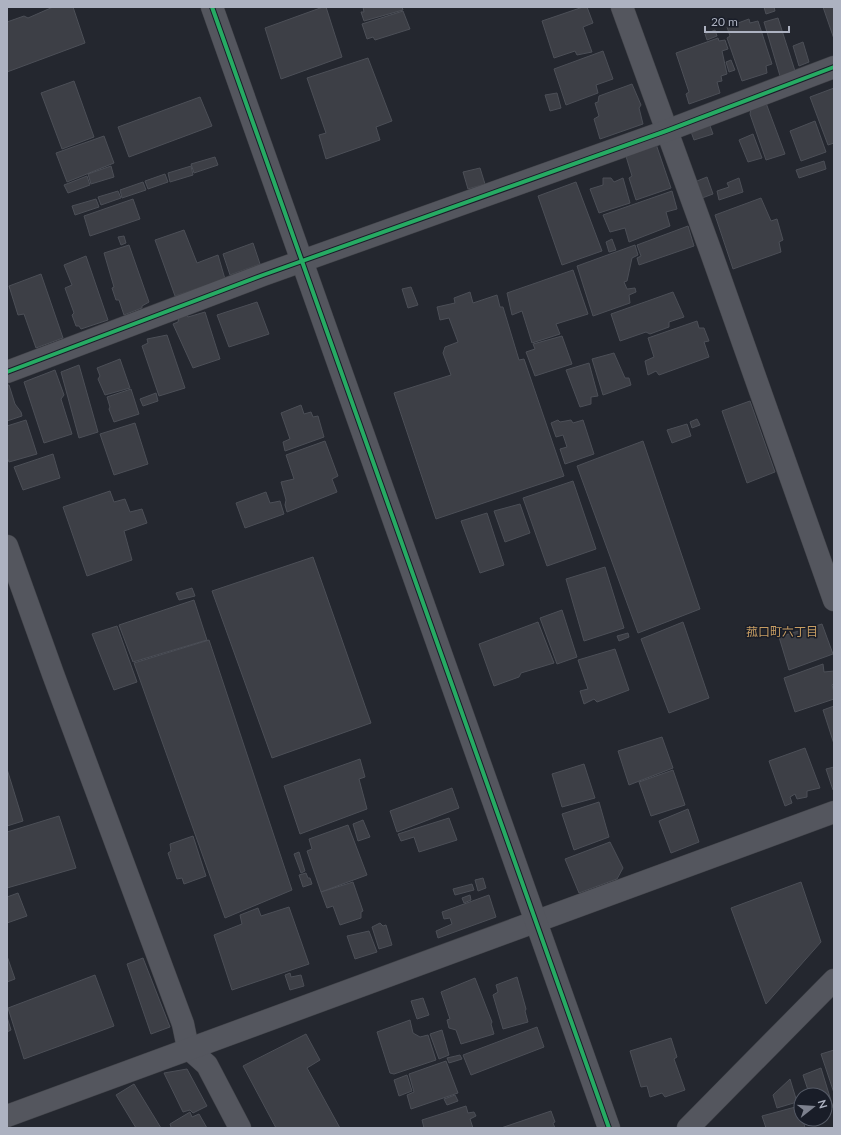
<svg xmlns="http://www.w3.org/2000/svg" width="841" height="1135" font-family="Lato,'Noto Sans JP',sans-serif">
<rect width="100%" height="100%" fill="#24272f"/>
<g fill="#3d3f46" stroke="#4c4f57">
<polygon points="53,7 73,7 85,43 7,72 7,22 24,16 28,18"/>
<polygon points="323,7 326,7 342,57 281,79 265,28"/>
<polygon points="363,7 402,7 403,10 364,21 361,12 364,12"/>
<polygon points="583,7 587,7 593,23 583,27 592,52 577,55 575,51 554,58 542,21"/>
<polygon points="764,7 774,7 775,11 766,14"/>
<polygon points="823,7 834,7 834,39"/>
<polygon points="403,11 410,29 375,40 373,37 367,39 362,24"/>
<polygon points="778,18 795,71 780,76 764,22"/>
<polygon points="749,19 750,23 758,21 772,64 766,66 767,73 742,81 727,38 730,36 727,27"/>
<polygon points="715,30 717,36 707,40 705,34"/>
<polygon points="718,38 719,41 725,40 728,49 722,51 727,74 721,76 722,81 717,82 720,93 689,104 686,94 689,92 676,53"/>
<polygon points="803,42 809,62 799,66 793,46"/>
<polygon points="603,51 613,79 596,85 598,93 566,105 554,69"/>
<polygon points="368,58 392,121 376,127 380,140 326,159 319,135 326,133 307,78"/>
<polygon points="731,60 735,70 729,72 726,62"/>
<polygon points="74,81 94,137 62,149 41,93"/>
<polygon points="632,84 641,105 639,108 643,124 600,139 594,119 599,116 595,103 598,102 599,96"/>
<polygon points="834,88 834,143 828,145 810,97"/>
<polygon points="557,93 561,108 550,111 545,95"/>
<polygon points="200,97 212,126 129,157 118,127"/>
<polygon points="766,103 785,154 766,160 750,114 751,109"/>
<polygon points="815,121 826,152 801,161 790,131"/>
<polygon points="709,123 713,134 694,140 690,129"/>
<polygon points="753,134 762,158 748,162 739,140"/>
<polygon points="104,136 114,163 67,182 56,153"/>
<polygon points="656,144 671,188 636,200 629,178 632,176 625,153"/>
<polygon points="215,157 218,165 194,173 191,164"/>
<polygon points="824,161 826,169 799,178 796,170"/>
<polygon points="111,166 114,177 91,184 88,174"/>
<polygon points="191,166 193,175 170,182 168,173"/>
<polygon points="480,168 485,184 468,189 463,172"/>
<polygon points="165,174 168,182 148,189 145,181"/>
<polygon points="87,176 90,185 68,193 64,185"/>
<polygon points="707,177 713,194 702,198 697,181"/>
<polygon points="603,178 611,178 614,182 623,178 630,203 599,213 590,189 603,185"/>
<polygon points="739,178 743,192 719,200 717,191 729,187 727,183"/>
<polygon points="143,182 146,190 122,198 120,190"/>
<polygon points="576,182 602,251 562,265 538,196"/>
<polygon points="118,191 121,198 101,205 98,197"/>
<polygon points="672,191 677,209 666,212 670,226 629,242 625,228 610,232 603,215"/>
<polygon points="761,198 771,221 777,219 783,240 779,242 781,252 733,269 715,215"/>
<polygon points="96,199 99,207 75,215 72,206"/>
<polygon points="133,199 140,219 90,236 84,216"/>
<polygon points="688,226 694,246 639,265 637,258 641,256 637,245"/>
<polygon points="184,230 197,263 218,255 225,279 175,296 155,240"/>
<polygon points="124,236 126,243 121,245 118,237"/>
<polygon points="612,239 616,250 609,252 606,242"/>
<polygon points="253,243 260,264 230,275 223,254"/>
<polygon points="129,245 149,302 142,306 142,308 124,315 119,300 116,300 112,288 114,287 104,253"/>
<polygon points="635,245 638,255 632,258 627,281 624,282 627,289 635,288 636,292 629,295 630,303 593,316 577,266"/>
<polygon points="86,256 108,320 81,329 79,326 76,326 72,315 74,313 65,288 72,285 64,265"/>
<polygon points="573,270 588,314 556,324 560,334 532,343 522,311 512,315 507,293"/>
<polygon points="41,274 63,338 36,348 24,314 18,315 9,286"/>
<polygon points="411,287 418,305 408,308 402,289"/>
<polygon points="470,292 473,303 497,295 500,307 503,307 519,360 524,359 564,476 436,519 394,393 451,375 443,353 445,347 458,342 449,318 440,320 437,307 455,303 454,298"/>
<polygon points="673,292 684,317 669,322 669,327 650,334 646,332 620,341 611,314"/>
<polygon points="257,302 269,334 229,347 217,315"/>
<polygon points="205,312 220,359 193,368 173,324 178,322 179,317 186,314 188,317"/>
<polygon points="697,321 699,328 704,328 709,341 704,342 709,357 659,375 656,371 648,375 645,361 654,357 648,338"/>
<polygon points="167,335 185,388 159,396 142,346 148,343 147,339"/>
<polygon points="562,336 572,364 535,376 526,352 535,349 533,344"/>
<polygon points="614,353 625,378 629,378 631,385 603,395 592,359"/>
<polygon points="120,359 130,388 105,395 98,379 100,376 97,368"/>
<polygon points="589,363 598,396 591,397 591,404 580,407 566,370"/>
<polygon points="79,365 98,432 79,438 61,372"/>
<polygon points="55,370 64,395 61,399 72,434 44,443 24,382"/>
<polygon points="7,385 9,385 15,404 21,412 22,416 7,421"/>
<polygon points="131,389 139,414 114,422 109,409 110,407 107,397"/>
<polygon points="156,393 158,401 143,406 140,399"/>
<polygon points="750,401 775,472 747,483 722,411"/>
<polygon points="301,405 304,414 311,412 313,417 318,416 324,437 285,451 283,442 290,439 281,413"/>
<polygon points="697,419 700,425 692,428 690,422"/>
<polygon points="26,420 37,454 9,462 7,457 7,426"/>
<polygon points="558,420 560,422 571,420 573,423 583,420 594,454 565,464 560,449 567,447 563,435 556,437 551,423"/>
<polygon points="135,423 148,464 114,475 100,434"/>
<polygon points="687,424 691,436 672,443 667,430"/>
<polygon points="325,441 338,476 332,479 337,492 287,512 285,505 286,500 281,482 294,479 286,455"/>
<polygon points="643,441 700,609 638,633 577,466"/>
<polygon points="53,454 60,478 23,490 14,467"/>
<polygon points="573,481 596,549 547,566 523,498"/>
<polygon points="110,491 114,502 125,499 130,512 142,509 147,523 124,531 132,560 87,576 63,507"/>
<polygon points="266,492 270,503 280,501 284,514 245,528 236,503"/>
<polygon points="520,504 530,533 505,542 494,511"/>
<polygon points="487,513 504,565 480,573 461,521"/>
<polygon points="313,557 371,723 272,758 212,591"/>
<polygon points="605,567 624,628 584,641 566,579"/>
<polygon points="192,588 195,596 179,600 176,593"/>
<polygon points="194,600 207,640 133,662 119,625"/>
<polygon points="562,610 577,657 557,664 540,618"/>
<polygon points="538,622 554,663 521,673 519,677 494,686 479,644"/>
<polygon points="683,622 709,698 669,713 641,639"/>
<polygon points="822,624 833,654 789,670 779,637"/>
<polygon points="117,626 137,682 114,690 92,634"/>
<polygon points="628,633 629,637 619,641 617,636"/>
<polygon points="209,640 292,890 225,918 134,663"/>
<polygon points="615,649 629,690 597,702 594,699 584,704 580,691 588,689 578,660"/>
<polygon points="823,664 824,672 834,671 834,683 832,685 834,692 834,699 795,712 784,678"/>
<polygon points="834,706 834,744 823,710"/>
<polygon points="662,737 673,768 629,785 618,751"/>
<polygon points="805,748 820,788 807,791 807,797 797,799 795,794 790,797 792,803 785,806 769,761"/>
<polygon points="360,759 365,777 359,779 367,809 300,834 284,786"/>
<polygon points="584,764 595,798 562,807 552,774"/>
<polygon points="834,767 834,790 833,790 826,769"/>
<polygon points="7,769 23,821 7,826"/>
<polygon points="673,770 685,805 651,816 639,782"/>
<polygon points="452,788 459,808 397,832 390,811"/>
<polygon points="599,802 609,837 574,850 562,814"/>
<polygon points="688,809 699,842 671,853 659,821"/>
<polygon points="59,816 76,868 7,888 7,832"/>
<polygon points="449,818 457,840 419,852 414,837 401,841 398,834"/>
<polygon points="363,820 370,837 358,841 353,824"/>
<polygon points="348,825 367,875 321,892 307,851 312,849 309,839"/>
<polygon points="193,836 206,876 184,884 182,878 177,879 168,853 171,851 170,844"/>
<polygon points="610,842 623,868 617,879 579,893 565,859"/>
<polygon points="299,852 305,871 301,873 294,854"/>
<polygon points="306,873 308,878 310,878 312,884 303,887 299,875"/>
<polygon points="483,878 486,888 478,891 475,880"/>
<polygon points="353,882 363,911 361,912 361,918 340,925 333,906 327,908 321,892"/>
<polygon points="801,882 821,942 766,1004 731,908"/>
<polygon points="472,884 474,890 455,895 453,889"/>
<polygon points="18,893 27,916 7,923 7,897"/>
<polygon points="470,895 471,900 464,903 462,898"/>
<polygon points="489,895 496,917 438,938 436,931 452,924 450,918 444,919 442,912"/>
<polygon points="289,907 309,964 232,990 214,935 242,924 240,915 258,908 261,916"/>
<polygon points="380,923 383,926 386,925 392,945 379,949 372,927"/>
<polygon points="369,931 377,952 355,959 347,936"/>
<polygon points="7,956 15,979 7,982"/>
<polygon points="143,958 170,1027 151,1034 127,964"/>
<polygon points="290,973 291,977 301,975 304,986 290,990 285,975"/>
<polygon points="95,975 114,1026 24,1059 8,1008"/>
<polygon points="517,977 526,1009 525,1011 528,1022 503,1029 493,995 498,992 496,985"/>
<polygon points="475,978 492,1022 491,1024 494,1034 461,1044 456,1030 449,1028 447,1020 450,1019 441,992"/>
<polygon points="423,998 429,1015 417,1019 411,1001"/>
<polygon points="7,1017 11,1030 7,1032"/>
<polygon points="410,1020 413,1033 420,1037 428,1035 436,1060 394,1074 390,1073 377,1032"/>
<polygon points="537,1027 544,1047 471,1075 463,1055"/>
<polygon points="442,1030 449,1055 439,1059 430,1034"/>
<polygon points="306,1034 320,1060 307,1068 340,1128 276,1128 243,1066"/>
<polygon points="671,1038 677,1057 674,1059 685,1090 665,1097 662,1093 650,1097 647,1086 641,1087 630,1051"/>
<polygon points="834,1050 834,1093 821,1054"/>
<polygon points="460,1055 462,1059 449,1063 447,1058"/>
<polygon points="446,1061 458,1093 411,1109 407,1095 414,1092 409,1074"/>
<polygon points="821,1068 833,1107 825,1109 825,1095 802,1095 802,1094 808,1090 803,1075"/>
<polygon points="187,1069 207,1106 193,1113 190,1110 183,1112 164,1073"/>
<polygon points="407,1075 412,1091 399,1096 394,1080"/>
<polygon points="790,1079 797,1102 777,1108 773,1095"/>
<polygon points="134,1084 161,1128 136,1128 116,1095"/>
<polygon points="455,1095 458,1101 447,1105 444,1099"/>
<polygon points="466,1106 468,1113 474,1112 476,1116 470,1119 473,1128 424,1128 422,1120"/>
<polygon points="799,1106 801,1114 801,1119 803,1119 805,1128 766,1128 762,1116"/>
<polygon points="551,1111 555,1122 553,1123 555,1128 501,1128"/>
<polygon points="190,1112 192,1117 199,1114 207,1128 168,1128 171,1127 170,1124"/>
</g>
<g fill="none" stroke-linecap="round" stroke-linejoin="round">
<g stroke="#404248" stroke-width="23">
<g id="minor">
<polyline points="622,7 712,255 834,600"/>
<polyline points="7,372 263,275 666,131 834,67"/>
<polyline points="7,546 53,674 183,1024 188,1048 207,1065 240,1128"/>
<polyline points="7,1116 834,812"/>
</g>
</g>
<g stroke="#404248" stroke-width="23">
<g id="tertiary">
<polyline points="212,7 609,1128"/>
<polyline points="688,1128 834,980"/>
</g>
</g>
<use href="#minor" stroke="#54565e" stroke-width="22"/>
<use href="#tertiary" stroke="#54565e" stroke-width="22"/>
<g stroke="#191d28" stroke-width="6">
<g id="cycleway">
<polyline points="212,7 609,1128"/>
<polyline points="7,372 263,275 666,131 834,67"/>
</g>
</g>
<use href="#cycleway" stroke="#26ab63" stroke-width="4"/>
</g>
<g text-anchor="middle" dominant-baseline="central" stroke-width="3" stroke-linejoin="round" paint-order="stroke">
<g font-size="12" fill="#c79d62" stroke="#191d28">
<text x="782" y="631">菰口町六丁目</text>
</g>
</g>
<rect width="841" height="1135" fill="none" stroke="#adb2c1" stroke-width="16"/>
<g transform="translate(813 1107) rotate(73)"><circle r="19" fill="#191d28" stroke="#545965"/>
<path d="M0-3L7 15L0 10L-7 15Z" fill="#7d818e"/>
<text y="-6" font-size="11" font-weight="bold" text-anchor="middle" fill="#adb2c1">N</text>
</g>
<path d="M705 26v6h84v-6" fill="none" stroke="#adb2c1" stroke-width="2"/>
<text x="711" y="26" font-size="12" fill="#adb2c1" stroke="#191d28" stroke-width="3" paint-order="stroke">20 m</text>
</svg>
